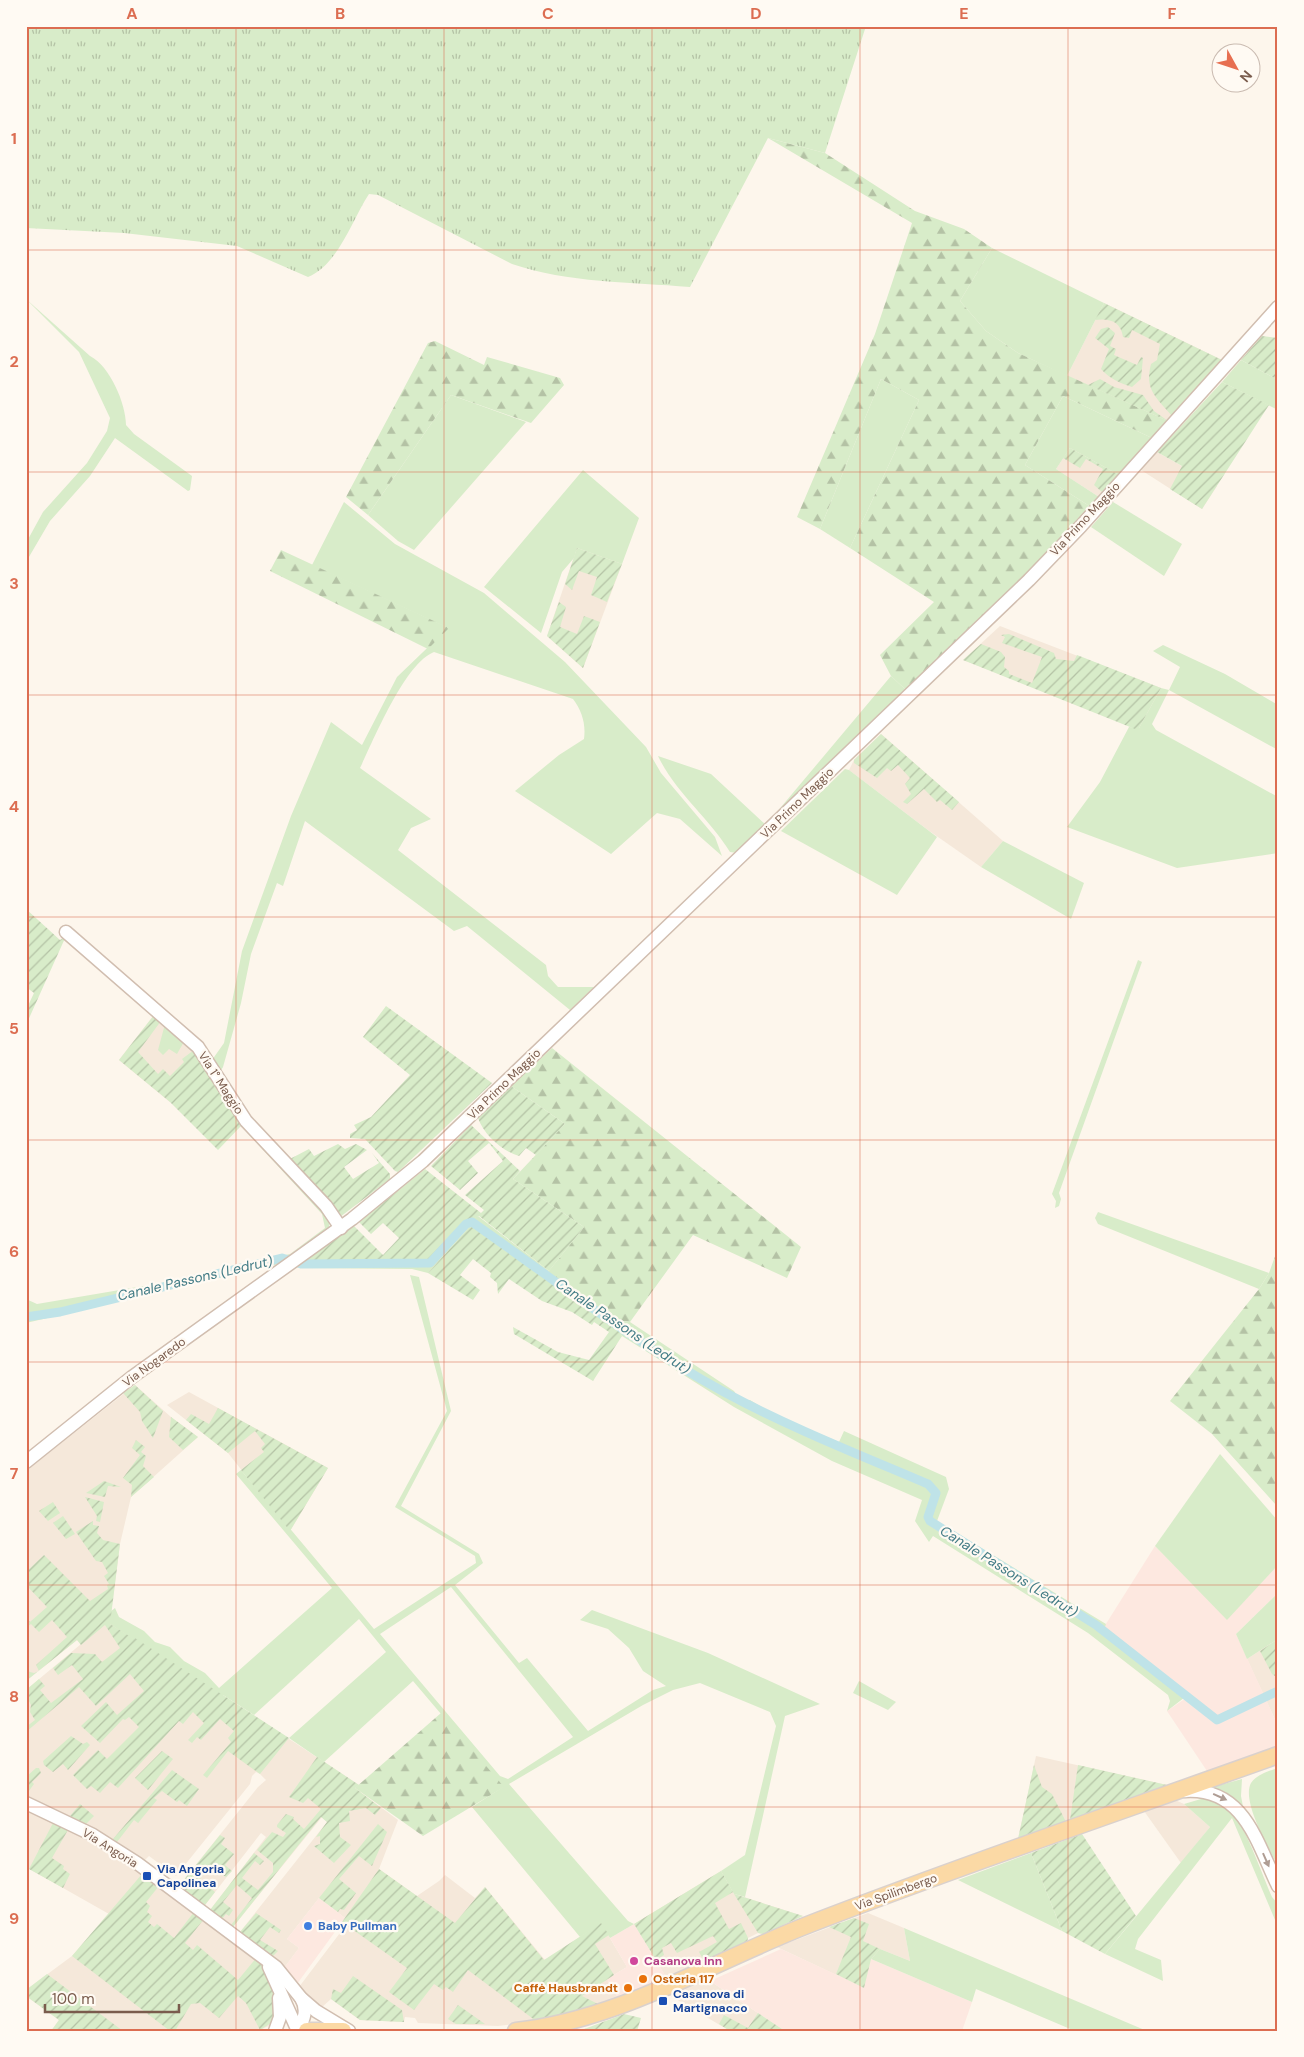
<svg xmlns="http://www.w3.org/2000/svg" width="1304" height="2057" font-family="'DM Sans',sans-serif">
<defs>
<pattern id="forest-firs" width="22" height="20" patternUnits="userSpaceOnUse" patternTransform="scale(1.25)"><rect width="22" height="20" fill="#d8ecc9"/><path d="M5 1l3.5 6h-7zM16 11l3.5 6h-7z" fill="#b4c2a5"/></pattern>
<pattern id="park-tufts" width="24" height="20" patternUnits="userSpaceOnUse" patternTransform="scale(1.25)"><rect width="24" height="20" fill="#d8ecc9"/><path d="M3 7l-1-3M5 7V3M7 7l1-3M15 17l-1-3M17 17v-4M19 17l1-3" fill="none" stroke="#b4c2a5"/></pattern>
<pattern id="garden-furrows" width="10" height="10" patternUnits="userSpaceOnUse" patternTransform="scale(1.25)"><rect width="10" height="10" fill="#d8ecc9"/><path d="M-1 1l2-2M0 10L10 0M9 11l2-2" fill="none" stroke="#b4c2a5"/></pattern>
</defs>
<rect width="100%" height="100%" fill="#fdf6ec"/>
<g fill="#f5e8da">
<polygon points="1104,303 1222,360 1168,421 1067,376"/>
<polygon points="1070,448 1119,475 1099,497 1056,469"/>
<polygon points="1157,452 1217,486 1202,509 1141,470"/>
<polygon points="577,548 622,564 583,668 547,636"/>
<polygon points="1000,626 1161,688 1139,728 963,660"/>
<polygon points="881,734 1003,841 981,867 928,830 849,770 854,760"/>
<polygon points="154,1015 189,1044 204,1065 170,1102 119,1060"/>
<polygon points="135,1385 171,1417 198,1437 131,1497 120,1544 110,1621 359,1785 355,1788 398,1820 379,1869 417,1896 439,1881 445,1875 475,1898 485,1887 545,1960 601,1923 627,1967 607,1979 619,2000 536,2021 498,2026 418,2023 415,2018 405,2017 404,2022 360,2020 331,1999 321,2008 299,1987 346,1925 342,1922 345,1918 319,1898 287,1939 299,1948 284,1968 240,1932 327,1822 322,1817 233,1927 210,1910 266,1837 261,1833 205,1905 179,1886 258,1787 266,1780 260,1774 256,1772 252,1776 250,1784 176,1876 149,1856 145,1860 113,1839 26,1795 26,1690 81,1644 77,1640 26,1681 26,1471"/>
<polygon points="189,1392 328,1468 290,1531 228,1453 167,1405"/>
<polygon points="1278,1639 1278,1726 1247,1659"/>
<polygon points="1036,1756 1167,1785 1018,1839"/>
<polygon points="1175,1800 1184,1804 1210,1827 1181,1863 1144,1811"/>
<polygon points="26,1810 100,1845 257,1957 275,2016 272,2018 273,2022 269,2026 257,2031 51,2031 59,2020 26,1996 26,1990 72,1956 109,1914 26,1867"/>
<polygon points="721,1871 734,1894 803,1916 763,1934 758,1933 748,1938 747,1942 666,1977 634,1924"/>
<polygon points="868,1913 904,1928 910,1961 880,1949 871,1959 864,1988 777,1947"/>
<polygon points="707,1979 785,2031 730,2031 669,1995"/>
</g>
<g fill="#fde8e0">
<polygon points="1155,1546 1227,1619 1278,1565 1278,1593 1236,1634 1278,1726 1278,1746 1207,1771 1167,1711 1186,1698 1104,1627"/>
<polygon points="319,1898 345,1918 297,1984 284,1968 299,1948 287,1939"/>
<polygon points="634,1924 666,1977 644,1990 619,2000 607,1979 627,1967 610,1938"/>
<polygon points="781,1949 863,1987 871,1959 972,2002 962,2031 785,2031 710,1981"/>
</g>
<g fill="#d8ecc9" fill-rule="evenodd">
<polygon points="992,248 1104,303 1067,376 1018,353 986,331 960,301"/>
<path d="M26,299L90,356C110,366 126,404 126,425L134,434L192,476L190,490L188,491L115,438L90,476L50,521L26,562V543L43,512L87,463L107,431L110,418L79,352Z"/>
<polygon points="1241,360 1278,380 1278,410 1222,382"/>
<polygon points="881,379 919,400 850,548 820,529"/>
<polygon points="451,395 526,422 414,550 398,541 368,515"/>
<polygon points="1063,396 1152,438 1119,475 1070,448 1056,469 1099,497 1091,507 1025,465"/>
<polygon points="583,470 639,518 622,564 577,548 574,558 562,572 541,633 484,587"/>
<path d="M344,502L395,544L484,593L565,662L646,747L661,773L715,837L722,856L680,819L657,813L611,854L515,791L559,755L584,739C586,724 582,711 573,699L434,652C405,663 374,739 360,768L431,819L411,828L398,850L546,965L548,976L558,987H594L570,1010L467,926L454,931L305,821L283,886L277,883L251,954L241,1003L223,1067L220,1072L212,1060L224,1043L242,951L291,816L331,722L362,745L397,677L448,628L312,565Z"/>
<polygon points="1113,502 1182,544 1164,576 1091,527"/>
<polygon points="1163,645 1225,674 1278,705 1278,750 1169,690 1152,724 1156,730 1278,797 1278,853 1177,868 1067,827 1100,782 1129,727 1139,728 1161,688 1169,690 1180,667 1153,651"/>
<path d="M891,676L906,690L737,853L730,852C709,818 675,792 658,756L711,774L766,825Z"/>
<polygon points="845,769 849,770 937,837 897,895 781,831"/>
<polygon points="1003,841 1084,883 1071,919 981,867"/>
<polygon points="1138,960 1142,962 1059,1193 1061,1199 1059,1206 1055,1208 1056,1201 1052,1194"/>
<polygon points="165,1024 185,1040 177,1054 169,1049 163,1055 158,1050"/>
<polygon points="204,1065 330,1218 329,1227 275,1265 26,1323 26,1299 37,1304 161,1283 290,1254 325,1228 322,1214 241,1126"/>
<polygon points="1098,1212 1269,1273 1259,1289 1098,1224 1095,1218"/>
<polygon points="478,1216 549,1271 544,1277 471,1225 428,1273 412,1269 301,1268 296,1266 302,1261 429,1260 460,1226"/>
<path d="M410,1275L419,1277L451,1411L401,1506L479,1554L483,1563L455,1585L519,1663L527,1658L588,1731L653,1690L666,1686L643,1671L629,1648L608,1629L580,1620L592,1610L708,1653L820,1704L785,1716L745,1897L734,1894L721,1871L745,1855L776,1726L770,1712L700,1683L673,1690L643,1705L509,1784L628,1921L634,1924L610,1938L601,1924L580,1937L472,1807L503,1787L413,1681L324,1762L289,1738L386,1652L359,1619L254,1715L223,1695L224,1698L110,1624V1612L115,1608L119,1617L144,1631L155,1642L170,1647L184,1661L205,1673L219,1688L332,1588L236,1474L241,1470L374,1629L476,1563L475,1556L395,1507L447,1411ZM451,1587L573,1737L508,1779L500,1776L380,1634Z"/>
<polygon points="622,1321 630,1322 734,1391 742,1403 750,1400 773,1414 839,1442 844,1431 946,1477 949,1489 937,1521 1106,1624 1105,1627 1189,1694 1167,1711 1170,1701 1168,1695 1088,1633 933,1536 929,1542 915,1521 922,1500 832,1461 734,1407 622,1336 616,1328"/>
<polygon points="1220,1454 1278,1521 1278,1565 1227,1620 1155,1546"/>
<polygon points="1278,1593 1278,1639 1247,1659 1236,1634"/>
<polygon points="859,1681 896,1702 888,1710 853,1693"/>
<path d="M1278,1768V1866C1269,1848 1241,1801 1251,1783C1257,1774 1269,1771 1278,1768Z"/>
<polygon points="1242,1779 1241,1796 1244,1812 1209,1788"/>
<path d="M1201,1799C1213,1798 1227,1805 1235,1815C1248,1834 1262,1874 1272,1897L1278,1904V1927L1232,1818L1138,1939L1135,1949L1161,1960L1163,1981L1105,1954L1210,1827L1184,1804Z"/>
<polygon points="1031,1853 1062,1931 958,1880"/>
<polygon points="904,1928 1147,2031 1075,2031 976,1989 972,2002 871,1959 880,1949 910,1961"/>
</g>
<g fill="url(#forest-firs)">
<polygon points="768,138 825,153 915,211 964,229 992,248 960,301 986,331 1018,353 1168,421 1152,438 1063,396 1025,465 1091,507 1029,573 906,690 891,676 880,655 934,602 850,548 919,400 881,379 820,529 797,517 875,334 912,223"/>
<polygon points="435,341 484,365 487,357 560,378 564,385 531,423 451,395 368,515 346,497 428,343"/>
<polygon points="281,550 449,628 428,649 270,571"/>
<polygon points="552,1048 801,1247 787,1278 693,1235 630,1322 622,1321 616,1328 544,1277 584,1227 513,1179 565,1124 511,1086"/>
<polygon points="1278,1248 1278,1502 1276,1505 1212,1434 1170,1401 1259,1289 1269,1273"/>
<polygon points="441,1713 504,1787 423,1836 355,1788"/>
</g>
<path fill="url(#park-tufts)" d="M26,26H866L825,153L768,138L690,287C631,282 568,283 512,264L378,195L369,194C352,220 338,265 308,277L237,246L124,233L26,228Z"/>
<g fill="url(#garden-furrows)">
<path d="M1104,303L1222,360L1172,416C1157,398 1144,390 1151,364L1157,360L1160,344L1132,330L1129,338L1123,337C1121,321 1109,318 1095,320Z"/>
<path d="M1108,327L1115,333L1110,346L1116,349L1114,355L1137,365L1141,357L1143,358L1141,379L1132,387C1120,383 1110,379 1101,369L1109,349L1095,338L1101,329Z"/>
<polygon points="1262,336 1278,338 1278,380 1241,360"/>
<polygon points="1100,379 1114,387 1143,395 1154,411 1168,421 1088,385"/>
<polygon points="1222,382 1269,405 1202,509 1170,489 1182,466 1157,452"/>
<polygon points="1070,448 1119,475 1103,493 1094,485 1103,469 1086,459 1080,468 1063,458"/>
<polygon points="577,548 622,564 607,602 591,595 597,577 579,571 572,590 565,584"/>
<polygon points="559,602 566,607 560,627 577,634 584,616 600,622 583,668 547,636"/>
<polygon points="1009,634 1054,653 1056,659 1074,661 1077,655 1161,688 1139,728 1135,729 963,660 981,644 1001,652 1005,657 1004,667 1009,671 1009,674 1032,683 1042,657 1002,643 1005,637 1001,635"/>
<polygon points="881,734 959,802 952,810 940,800 937,802 924,789 907,804 903,802 911,794 905,784 910,778 898,765 891,771 887,768 877,778 854,763 854,760"/>
<polygon points="26,909 60,940 66,936 26,1025 26,1010 34,993 26,987"/>
<polygon points="386,1006 492,1083 398,1172 395,1171 365,1139 350,1138 350,1134 357,1130 354,1125 371,1117 410,1075 363,1037"/>
<polygon points="154,1015 161,1021 138,1052 158,1074 163,1069 170,1076 184,1062 182,1059 194,1050 241,1126 218,1150 170,1102 119,1060"/>
<path d="M511,1086L565,1124L536,1155L526,1148L519,1156C502,1151 484,1135 478,1118Z"/>
<polygon points="471,1125 520,1171 513,1179 584,1227 549,1271 479,1216 460,1226 429,1260 302,1261 354,1226 383,1255 399,1238 383,1223 371,1234 359,1222 425,1169 481,1213 484,1210 465,1195 503,1161 489,1143 468,1161 478,1173 460,1190 431,1166"/>
<polygon points="338,1144 345,1149 356,1144 367,1150 344,1167 353,1179 379,1163 372,1153 390,1174 390,1179 340,1217 288,1160 309,1149 314,1156"/>
<polygon points="471,1225 616,1328 622,1336 593,1381 514,1334 513,1327 558,1352 589,1360 609,1332 594,1322 592,1325 572,1312 542,1301 509,1279 498,1294 497,1283 490,1277 491,1273 473,1259 460,1275 480,1290 473,1300 428,1273"/>
<polygon points="135,1385 163,1411 153,1438 142,1421 140,1412 123,1393"/>
<polygon points="218,1408 328,1468 290,1531 241,1470 264,1452 261,1448 265,1444 255,1431 228,1453 186,1420 191,1414 209,1424"/>
<polygon points="171,1417 198,1437 183,1450 169,1437"/>
<polygon points="136,1440 145,1447 141,1452 146,1456 143,1466 154,1477 131,1497 132,1485 123,1478 140,1455 132,1448"/>
<polygon points="104,1481 121,1487 108,1486 105,1497 86,1493"/>
<polygon points="85,1497 104,1502 100,1522 96,1521 97,1516"/>
<polygon points="53,1502 60,1513 48,1521 39,1511"/>
<polygon points="63,1516 75,1534 66,1539 53,1523"/>
<polygon points="93,1521 93,1525 99,1526 97,1533 103,1540 120,1544 110,1624 134,1639 135,1638 289,1738 260,1774 228,1751 207,1778 203,1775 231,1742 228,1738 234,1731 220,1719 201,1740 197,1737 192,1743 188,1740 204,1723 193,1712 183,1724 179,1721 118,1788 110,1782 100,1793 91,1786 87,1789 73,1775 98,1750 107,1759 139,1727 129,1717 125,1720 123,1719 100,1743 81,1726 106,1702 117,1715 144,1691 130,1674 96,1706 79,1687 26,1732 26,1727 35,1720 30,1712 31,1705 26,1695 26,1690 39,1679 45,1686 40,1690 51,1703 83,1679 72,1665 58,1675 53,1668 71,1653 95,1654 102,1662 120,1648 105,1625 81,1645 77,1640 26,1681 26,1671 34,1673 39,1671 36,1665 67,1637 52,1620 39,1632 31,1624 26,1628 26,1618 30,1622 47,1607 26,1585 26,1572 44,1555 90,1601 108,1589 107,1585 109,1584 104,1576 108,1573 102,1562 96,1561 76,1532"/>
<polygon points="1278,1639 1278,1678 1272,1674 1260,1651"/>
<polygon points="71,1736 83,1744 87,1742 90,1745 68,1770 63,1764 53,1772 44,1765 43,1761"/>
<polygon points="162,1751 173,1759 148,1790 135,1778"/>
<polygon points="317,1757 359,1785 355,1788 381,1808 375,1815 366,1808 349,1811 350,1821 339,1823 340,1837 351,1845 334,1863 314,1846 320,1844 320,1836 316,1837 327,1822 321,1817 233,1927 231,1925 252,1898 237,1885 223,1902 233,1910 229,1916 226,1914 222,1919 210,1910 254,1853 264,1861 260,1865 255,1861 242,1878 258,1890 273,1872 273,1863 257,1850 272,1832 283,1837 286,1833 277,1827 277,1825 286,1814 294,1817 293,1819 304,1829 321,1809 308,1798 303,1803 289,1797"/>
<polygon points="1034,1765 1042,1787 1052,1794 1066,1822 1018,1839"/>
<polygon points="1078,1765 1167,1785 1070,1820"/>
<polygon points="36,1768 39,1768 41,1773 32,1782 34,1784 26,1795 26,1777"/>
<polygon points="172,1770 199,1789 187,1806 179,1800 177,1802 162,1791 154,1798 157,1800 138,1823 134,1820 117,1842 113,1839"/>
<polygon points="80,1804 94,1816 86,1824 70,1816"/>
<polygon points="53,1823 68,1830 52,1858 64,1866 63,1869 70,1874 63,1888 29,1869"/>
<polygon points="378,1824 387,1832 372,1866 359,1856 339,1879 356,1893 344,1910 340,1909 338,1912 319,1898"/>
<polygon points="1082,1834 1136,1916 1105,1954 1062,1931 1031,1853"/>
<polygon points="220,1835 225,1838 221,1844 234,1854 225,1865 232,1871 226,1877 210,1866 200,1879 215,1892 205,1905 179,1886"/>
<polygon points="379,1869 455,1923 485,1887 544,1960 601,1923 609,1935 595,1944 614,1975 582,1996 602,2006 536,2021 468,1970 453,1992 446,1987 443,1990 434,1984 414,2010 389,1992 407,1968 342,1922"/>
<polygon points="721,1871 733,1892 715,1903 729,1929 741,1923 748,1938 747,1942 704,1961 699,1952 717,1942 713,1936 677,1953 671,1943 662,1948 664,1955 656,1960 634,1924"/>
<polygon points="142,1874 159,1886 146,1902 150,1906 147,1912 152,1916 148,1922 154,1927 157,1924 174,1938 194,1912 204,1919 185,1943 193,1950 197,1945 238,1980 257,1957 275,1989 275,2016 272,2018 273,2022 260,2030 246,2003 238,1996 219,2018 200,2003 191,2004 175,2031 170,2031 72,1956"/>
<polygon points="734,1894 803,1916 763,1934 758,1933"/>
<polygon points="256,1913 281,1930 279,1933 270,1927 260,1940 278,1951 272,1957 240,1932"/>
<polygon points="854,1918 869,1924 863,1941 880,1949 871,1959 864,1988 836,1974 851,1937 829,1927"/>
<polygon points="47,1974 123,2031 51,2031 59,2020 26,1996 26,1990"/>
<polygon points="353,1976 402,2010 404,2022 360,2020 331,1999 333,1989 341,1993"/>
<polygon points="458,2005 485,2024 456,2024 448,2019"/>
<polygon points="758,2013 785,2031 730,2031 719,2024 724,2015 748,2028"/>
<polygon points="624,2014 641,2018 637,2031 579,2031"/>
</g>
<g fill="none" stroke-linecap="round" stroke-linejoin="round">
<path stroke="#bfe3e8" stroke-width="9" d="M26,1317L60,1312L282,1258L301,1264L430,1263L466,1224L472,1222C555,1280 634,1343 724,1392C789,1427 860,1455 928,1484L936,1493L928,1517L930,1521L1096,1625L1217,1720L1278,1691"/>
<g stroke="#d1beb0" stroke-width="15">
<g id="minor">
<polyline points="66,932 198,1047 246,1121 326,1206 341,1228"/>
<polyline points="26,1462 132,1377 352,1219 423,1161 1029,580 1081,526 1278,307"/>
<path d="M1185,1791C1244,1787 1257,1843 1278,1886"/>
<polyline points="26,1803 93,1835 137,1863 276,1967 301,1998 316,2011 349,2031"/>
<polyline points="269,1967 298,2031"/>
<polyline points="275,2031 280,2017 279,1998"/>
<path d="M298,2031C304,2019 308,2010 301,1998"/>
</g>
</g>
<g stroke="#dad1cd" stroke-width="19">
<g id="major">
<polyline points="307,2031 343,2031"/>
<path d="M516,2031C619,2020 714,1961 810,1924C965,1864 1122,1811 1278,1755"/>
</g>
</g>
<use href="#minor" stroke="#fff" stroke-width="12"/>
<use href="#major" stroke="#fbd9a5" stroke-width="16"/>
</g>
<defs><path id="oneway-solid" d="M-6-.8H1V-3.2L6.5 0L1 3.2V.8H-6Z" transform="scale(1.25)"/></defs>
<g fill="#af9d94">
<use href="#oneway-solid" transform="translate(1220 1797) rotate(24)"/>
<use href="#oneway-solid" transform="translate(1266 1860) rotate(66)"/>
</g>
<path fill="none" stroke="#dc6d51" stroke-width="1" stroke-opacity="0.55" d="M236,26V2031M444,26V2031M652,26V2031M860,26V2031M1068,26V2031M26,250H1278M26,472H1278M26,695H1278M26,917H1278M26,1140H1278M26,1362H1278M26,1585H1278M26,1807H1278"/>
<g fill="#1a4fb4" stroke="#fffaf3" stroke-width="2">
<rect x="142" y="1871" width="10" height="10" rx="2.5"/>
<rect x="658" y="1996" width="10" height="10" rx="2.5"/>
</g>
<circle fill="#3f7fe0" stroke="#fffaf3" stroke-width="2" cx="308" cy="1926" r="5"/>
<circle fill="#d1479c" stroke="#fffaf3" stroke-width="2" cx="634" cy="1961" r="5"/>
<g fill="#e8710a" stroke="#fffaf3" stroke-width="2">
<circle cx="643" cy="1979" r="5"/>
<circle cx="628" cy="1988" r="5"/>
</g>
<g text-anchor="middle" dominant-baseline="central" stroke-width="4.5" stroke-linejoin="round" paint-order="stroke">
<g font-size="12" fill="#7a5c4d" stroke="#fffaf3">
<text transform="translate(1085 519) rotate(-47)">Via Primo Maggio</text>
<text transform="translate(797 803) rotate(-44)">Via Primo Maggio</text>
<text transform="translate(221 1083) rotate(57)">Via 1° Maggio</text>
<text transform="translate(504 1084) rotate(-44)">Via Primo Maggio</text>
<text transform="translate(154 1362) rotate(-36)">Via Nogaredo</text>
<text transform="translate(110 1848) rotate(32)">Via Angoria</text>
<text transform="translate(896 1892) rotate(-20)">Via Spilimbergo</text>
</g>
<g font-size="12" font-weight="bold" fill="#164399" stroke="#fffaf3" text-anchor="start">
<text x="157" y="1869">Via Angoria<tspan x="157" dy="14">Capolinea</tspan></text>
<text x="673" y="1994">Casanova di<tspan x="673" dy="14">Martignacco</tspan></text>
</g>
<g font-size="12" font-weight="bold" fill="#366cbe" stroke="#fffaf3" text-anchor="start">
<text x="318" y="1926">Baby Pullman</text>
</g>
<g font-size="12" font-weight="bold" fill="#b23c85" stroke="#fffaf3" text-anchor="start">
<text x="644" y="1961">Casanova Inn</text>
</g>
<g font-size="12" font-weight="bold" fill="#c56008" stroke="#fffaf3" text-anchor="start">
<text x="653" y="1979">Osteria 117</text>
<text x="618" y="1988" text-anchor="end">Caffė Hausbrandt</text>
</g>
<g font-size="14" font-style="italic" fill="#437c86" stroke="#fffaf3">
<text transform="translate(195 1278) rotate(-13)">Canale Passons (Ledrut)</text>
<text transform="translate(623 1326) rotate(34)">Canale Passons (Ledrut)</text>
<text transform="translate(1009 1571) rotate(32)">Canale Passons (Ledrut)</text>
</g>
</g>
<rect width="1304" height="2057" fill="none" stroke="#fffaf3" stroke-width="55"/>
<g transform="translate(1236 68) rotate(130)"><circle r="24" fill="#fffaf3" stroke="#cabbb1"/>
<path d="M0-4L9 19L0 12L-9 19Z" fill="#e76f51"/>
<text y="-8" font-size="14" font-weight="bold" text-anchor="middle" fill="#7a5c4d">N</text>
</g>
<path d="M45 2004v8h134v-8" fill="none" stroke="#7a5c4d" stroke-width="2.5"/>
<text x="52" y="2004" font-size="15" fill="#7a5c4d" stroke="#fffaf3" stroke-width="4" paint-order="stroke">100 m</text>
<rect x="28" y="28" width="1248" height="2002" fill="none" stroke="#dc6d51" stroke-width="2"/>
<g font-size="16" text-anchor="middle" font-weight="bold" fill="#dc6d51">
<text x="132" y="19">A</text>
<text x="340" y="19">B</text>
<text x="548" y="19">C</text>
<text x="756" y="19">D</text>
<text x="964" y="19">E</text>
<text x="1172" y="19">F</text>
<text x="14" y="144">1</text>
<text x="14" y="367">2</text>
<text x="14" y="589">3</text>
<text x="14" y="812">4</text>
<text x="14" y="1034">5</text>
<text x="14" y="1257">6</text>
<text x="14" y="1479">7</text>
<text x="14" y="1702">8</text>
<text x="14" y="1924">9</text>
</g>
</svg>
